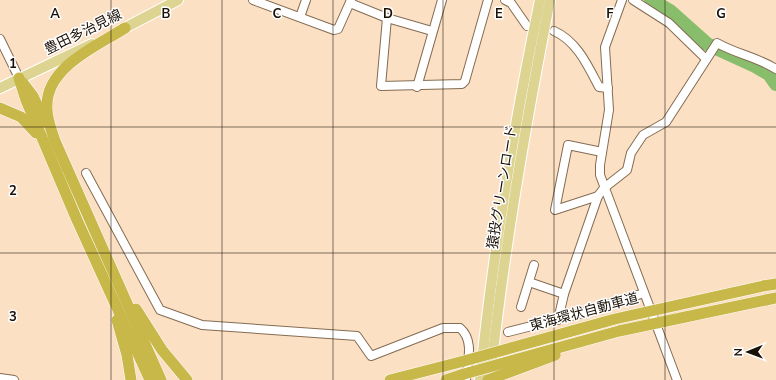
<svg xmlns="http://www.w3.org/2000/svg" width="776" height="380" font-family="'Nunito Sans','Noto Sans JP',sans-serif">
<rect width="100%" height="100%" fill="#fbe0c4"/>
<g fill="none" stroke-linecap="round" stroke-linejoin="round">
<polyline stroke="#88be6b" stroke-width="14" points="651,0 670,11 707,44 755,66 769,74 776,84"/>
<g stroke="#846c53" stroke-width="10">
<g id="minor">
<polyline points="253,0 334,30 338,29 351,0"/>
<polyline points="505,0 511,3 527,26"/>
<polyline points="622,0 605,47 609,110 600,165 600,175 677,380"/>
<polyline points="633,0 669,23 706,59"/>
<polyline points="350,3 387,18"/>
<polyline points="300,17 306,0"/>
<polyline points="432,31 387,18 381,86 462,84 465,81 488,0"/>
<path d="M554,31C577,41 588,66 599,87L608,88"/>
<polyline points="0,39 19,78"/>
<polyline points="417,87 442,0"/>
<path d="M86,173L160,310L202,325L357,336L371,356L443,328H460C475,341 467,362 466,380"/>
<polyline points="598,196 555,210 568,145 602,152"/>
<polyline points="529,282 564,294"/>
<polyline points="521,307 534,265"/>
<path d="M558,320L564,294L598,196L604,188L627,170L631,153L643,135L666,122L717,43C736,54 757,57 776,69"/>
<polyline points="508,332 583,313 644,293"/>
<polyline points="0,378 14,380"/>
</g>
</g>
<g stroke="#fff" stroke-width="12">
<g id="major">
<polyline points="119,31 178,0"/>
<polyline points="0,88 92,44"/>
<path d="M480,380C493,253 514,125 540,0"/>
<path d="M490,380C503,253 525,126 550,0"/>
</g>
</g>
<g stroke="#fff" stroke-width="12">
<g id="highway">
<path d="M125,28C97,46 47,67 47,105C46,117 51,129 55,141L161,380"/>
<polyline points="19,78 26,100 77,220 150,380"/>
<polyline points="23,83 33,96 45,122"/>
<polyline points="0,108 21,117 36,133"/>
<polyline points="763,286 776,284"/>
<polyline points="766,300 776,298"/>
<polyline points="136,309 162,350 187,380"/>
<polyline points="117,320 127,355 131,380"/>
<polyline points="390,380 464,361"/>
<polyline points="446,380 464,374"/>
</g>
</g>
<use href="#minor" stroke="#fff" stroke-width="8"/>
<use href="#major" stroke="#ddd492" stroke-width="10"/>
<use href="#highway" stroke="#c7b849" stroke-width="11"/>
<g stroke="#fff" stroke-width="12" stroke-linecap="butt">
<g id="highway-bridge">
<polyline points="464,361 615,319 763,286"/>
<polyline points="464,374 619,331 766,300"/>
<polyline points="488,380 555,355"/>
</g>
</g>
<use href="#highway-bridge" stroke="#c7b849" stroke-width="11"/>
</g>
<path fill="none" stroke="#191006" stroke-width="1" stroke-opacity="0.55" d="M111,0V380M222,0V380M333,0V380M443,0V380M554,0V380M665,0V380M0,127H776M0,253H776"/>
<g text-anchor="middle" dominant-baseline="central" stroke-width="3" stroke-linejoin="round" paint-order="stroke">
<g font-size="14" fill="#191006" stroke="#fff">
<text transform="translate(83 32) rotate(-26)">豊田多治見線</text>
<text transform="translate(502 187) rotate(-81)">猿投グリーンロード</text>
<text transform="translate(584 312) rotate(-15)">東海環状自動車道</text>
</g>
</g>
<g font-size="13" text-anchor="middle" font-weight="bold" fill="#191006" stroke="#fff" stroke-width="3" stroke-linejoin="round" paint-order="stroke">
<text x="55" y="18">A</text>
<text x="166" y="18">B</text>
<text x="277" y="18">C</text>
<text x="388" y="18">D</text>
<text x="499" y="18">E</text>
<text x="610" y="18">F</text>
<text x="721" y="18">G</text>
<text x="13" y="68">1</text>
<text x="13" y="195">2</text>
<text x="13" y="321">3</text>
</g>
<g transform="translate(748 352) rotate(269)" stroke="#ffffff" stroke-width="3" paint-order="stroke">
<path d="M0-3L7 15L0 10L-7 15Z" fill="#191006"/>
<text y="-6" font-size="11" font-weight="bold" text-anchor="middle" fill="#191006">N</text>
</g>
</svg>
